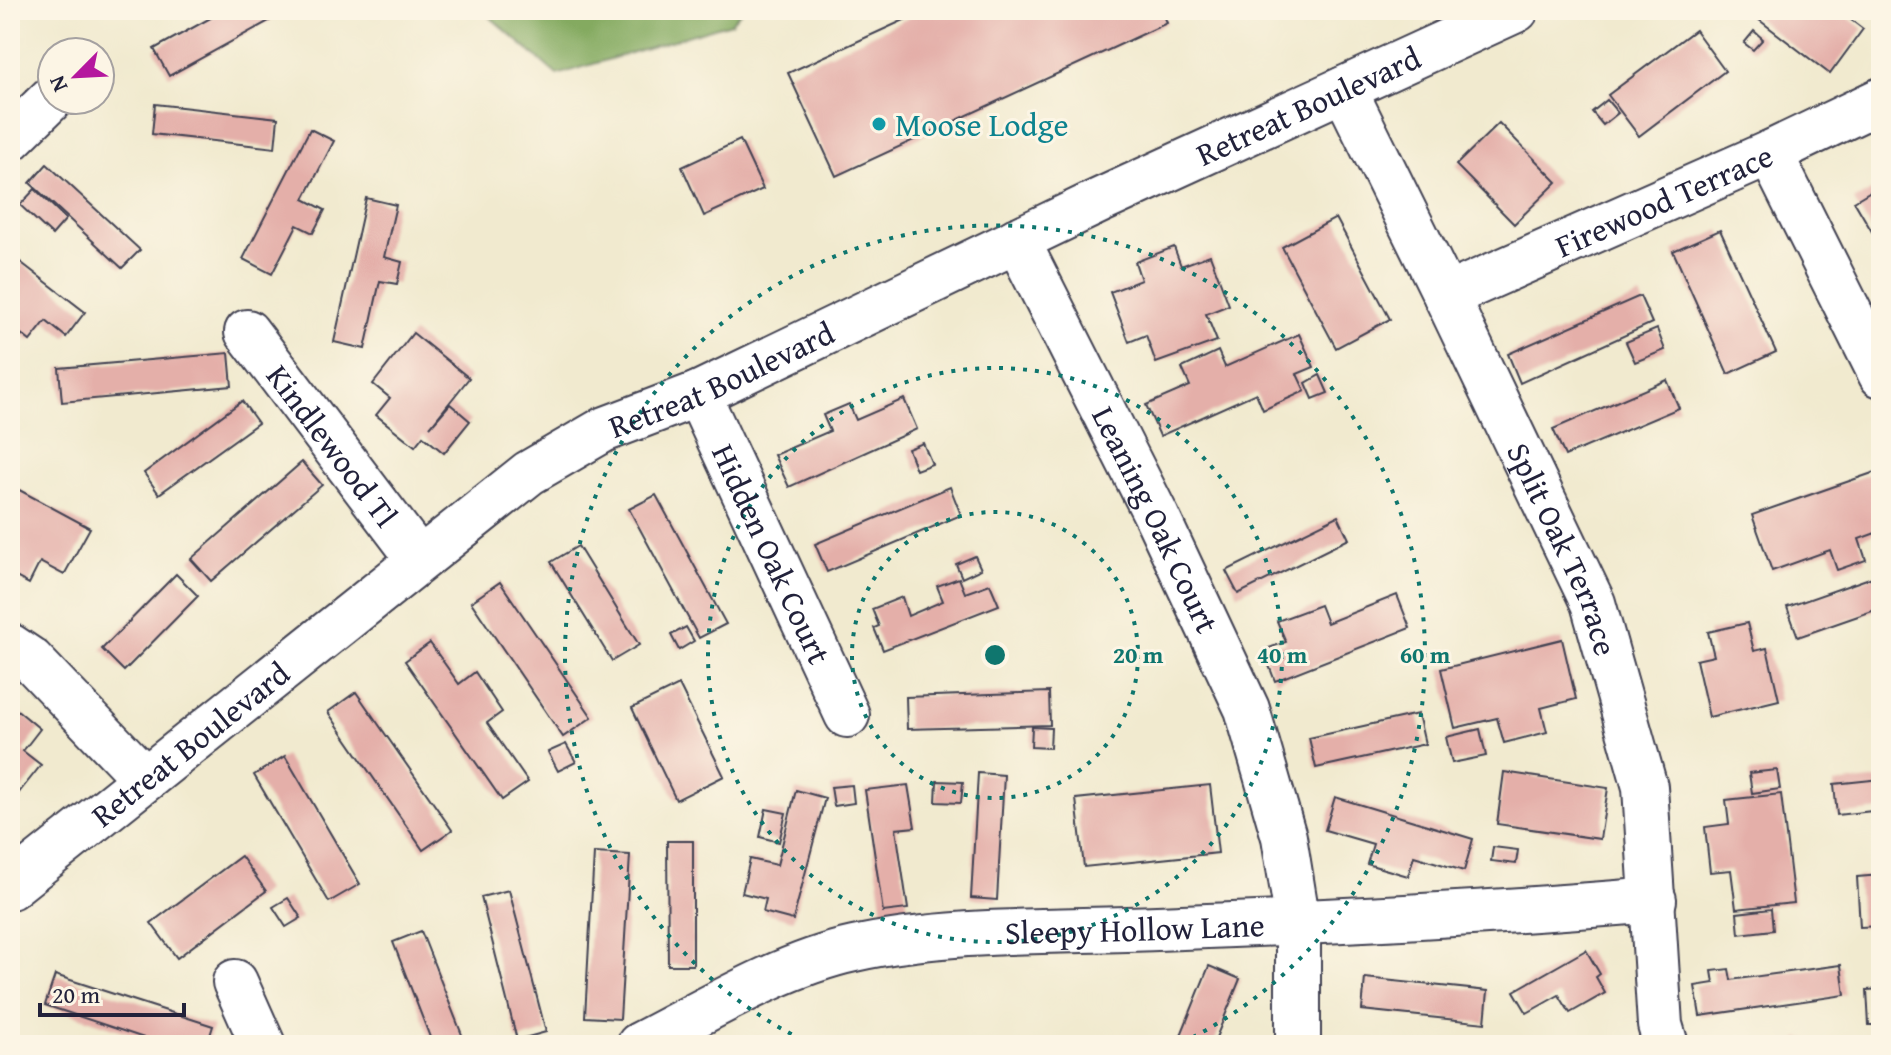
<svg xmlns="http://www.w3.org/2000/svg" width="1891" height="1055" font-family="'Gentium Book Plus',serif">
<rect width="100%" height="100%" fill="#fcf5e5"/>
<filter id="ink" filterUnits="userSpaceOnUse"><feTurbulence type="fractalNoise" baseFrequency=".0125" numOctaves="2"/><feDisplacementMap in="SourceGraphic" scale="16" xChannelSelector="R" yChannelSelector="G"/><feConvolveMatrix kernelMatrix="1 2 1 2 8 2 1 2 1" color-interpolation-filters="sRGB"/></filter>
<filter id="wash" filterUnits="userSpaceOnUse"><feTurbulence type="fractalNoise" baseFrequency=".006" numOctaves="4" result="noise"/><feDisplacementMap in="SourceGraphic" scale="32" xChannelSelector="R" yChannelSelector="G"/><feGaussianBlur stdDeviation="1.8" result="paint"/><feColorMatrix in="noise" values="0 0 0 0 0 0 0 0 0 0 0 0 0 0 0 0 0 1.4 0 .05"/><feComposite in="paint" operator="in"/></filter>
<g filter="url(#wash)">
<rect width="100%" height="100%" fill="#f1eacf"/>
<polygon fill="#84aa60" stroke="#53664e" stroke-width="2" points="482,10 742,10 731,23 557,75"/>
<g id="blocks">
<g fill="#e4afa9">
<polygon points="225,10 289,10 169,76 154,49"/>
<polygon points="926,10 1162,10 1167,23 836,176 788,73"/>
<polygon points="1753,10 1838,10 1863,29 1830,74 1750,13"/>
<polygon points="1695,30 1725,71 1639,136 1608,95"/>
<polygon points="1754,31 1763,39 1753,50 1744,43"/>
<polygon points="1607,100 1618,113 1603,125 1592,112"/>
<polygon points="155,104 278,118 275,148 152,134"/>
<polygon points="1499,123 1557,182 1514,224 1456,165"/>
<polygon points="310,129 334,141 304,199 325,210 313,233 297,225 272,274 243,259"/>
<polygon points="740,140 763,189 704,216 682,167"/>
<polygon points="47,164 140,250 122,268 30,183"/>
<polygon points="1881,185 1881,247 1854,201"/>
<polygon points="35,189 66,219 52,235 20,205"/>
<polygon points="366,198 396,205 384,257 402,262 397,284 380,281 365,349 334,342"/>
<polygon points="1336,218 1390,319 1336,348 1282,247"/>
<polygon points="1720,230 1776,352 1728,374 1673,251"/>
<polygon points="1174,247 1181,266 1210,255 1229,305 1206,314 1217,341 1156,363 1146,335 1129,342 1110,292 1141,280 1135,262"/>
<polygon points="10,254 85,312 66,337 46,321 30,341 10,325"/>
<polygon points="1640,296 1652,323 1520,383 1508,354"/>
<polygon points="1657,329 1665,350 1635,362 1626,342"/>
<polygon points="413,333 469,378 430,427 450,404 470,421 444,453 423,436 415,446 376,415 390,398 373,384"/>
<polygon points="1299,334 1314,367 1297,374 1305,391 1263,410 1256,393 1160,436 1146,405 1190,386 1182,368 1218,351 1225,367"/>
<polygon points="229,353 232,386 62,402 59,368"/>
<polygon points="1320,375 1328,393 1313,399 1306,383"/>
<polygon points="1667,380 1679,408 1565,456 1553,429"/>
<polygon points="904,399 917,429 789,487 774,455 830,431 823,415 849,404 856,420"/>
<polygon points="242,401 258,423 159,494 144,473"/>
<polygon points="923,443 932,464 916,470 908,449"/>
<polygon points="302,462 322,485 211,581 191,559"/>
<polygon points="1881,470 1881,531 1859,539 1866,560 1837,570 1830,550 1772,571 1752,515"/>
<polygon points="10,485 90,528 64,575 40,562 29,584 10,574"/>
<polygon points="950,487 961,515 827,572 815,544"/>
<polygon points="656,495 726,624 699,638 629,509"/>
<polygon points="1338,516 1349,539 1238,594 1226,571"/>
<polygon points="578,546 639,645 612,661 551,562"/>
<polygon points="975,556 981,569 962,578 956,564"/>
<polygon points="176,574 198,596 124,671 102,649"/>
<polygon points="1881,574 1881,608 1798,637 1787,607"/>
<polygon points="959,578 965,593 990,584 999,605 883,650 874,628 879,626 872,609 902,597 908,616 943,601 937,586"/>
<polygon points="500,582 592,717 563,737 471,602"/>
<polygon points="1397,595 1410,628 1275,681 1263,650 1286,642 1277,621 1320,605 1327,623"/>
<polygon points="1747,623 1754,651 1767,648 1779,700 1709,717 1696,660 1714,656 1708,632"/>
<polygon points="686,627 694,641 679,650 671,635"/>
<polygon points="1562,639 1576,699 1541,708 1547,732 1504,743 1497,718 1455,728 1441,669"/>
<polygon points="430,643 459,684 475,672 502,712 487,723 528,782 502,800 405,661"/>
<polygon points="679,685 724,776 676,800 632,708"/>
<polygon points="356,692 452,830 423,850 328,712"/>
<polygon points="1049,692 1050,725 907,729 906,697"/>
<polygon points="10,704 40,729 23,751 41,765 10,804"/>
<polygon points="1418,714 1425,744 1316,768 1309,738"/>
<polygon points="1032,727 1051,728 1050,748 1031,747"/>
<polygon points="1480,729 1486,756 1452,763 1446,737"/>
<polygon points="566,744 576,762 558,771 548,752"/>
<polygon points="285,756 360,884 329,902 254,775"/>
<polygon points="1777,770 1780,789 1752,793 1749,773"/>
<polygon points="1504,772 1608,788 1600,839 1497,824"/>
<polygon points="978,773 1004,775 997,900 971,898"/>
<polygon points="1881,779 1881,810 1837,815 1834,784"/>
<polygon points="937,781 963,782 961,803 936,802"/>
<polygon points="852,785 854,803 834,806 831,787"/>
<polygon points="908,785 915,827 896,829 908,909 883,912 865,790"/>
<polygon points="1210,785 1218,853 1084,867 1076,799"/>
<polygon points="796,790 825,798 793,920 763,912 766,899 742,893 750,859 777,865"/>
<polygon points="1781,794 1794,903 1736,909 1731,870 1710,872 1705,827 1729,824 1726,800"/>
<polygon points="1335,797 1473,839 1464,871 1414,856 1408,876 1367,864 1373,844 1325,830"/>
<polygon points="766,809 786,813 779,842 760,837"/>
<polygon points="667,841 693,841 693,965 668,965"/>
<polygon points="1493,847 1518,850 1516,864 1491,861"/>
<polygon points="594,853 630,855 620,1019 585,1017"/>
<polygon points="1881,854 1881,871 1874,871 1872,855"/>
<polygon points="241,856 266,891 177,958 151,923"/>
<polygon points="1881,875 1881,926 1860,927 1857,877"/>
<polygon points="509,890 546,1032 517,1040 481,897"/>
<polygon points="288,898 301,918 286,927 273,907"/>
<polygon points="1771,909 1773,930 1739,934 1737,913"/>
<polygon points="421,931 466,1045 433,1045 393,942"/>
<polygon points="1586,950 1600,974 1596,977 1605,993 1570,1013 1559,995 1527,1013 1514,991"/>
<polygon points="1841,965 1845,995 1700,1016 1695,986 1714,983 1712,971 1729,969 1731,980"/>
<polygon points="1209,966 1240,979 1213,1045 1177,1045"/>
<polygon points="55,975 213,1026 207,1045 165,1045 45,1005"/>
<polygon points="1365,978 1488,991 1485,1023 1362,1010"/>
<polygon points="1881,989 1881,1025 1869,1025 1867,990"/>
<polygon points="1799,1037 1821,1044 1821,1045 1797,1045"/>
</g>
</g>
</g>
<g filter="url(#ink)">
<use href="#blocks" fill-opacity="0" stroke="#414051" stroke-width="2"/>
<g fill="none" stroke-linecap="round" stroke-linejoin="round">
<g stroke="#414051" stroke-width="48">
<g id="minor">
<path id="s1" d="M1344,89L1446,296L1593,603L1645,787L1660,1025L1666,1045"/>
<polyline points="10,139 52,98"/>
<polyline points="1770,153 1881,375"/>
<path id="s2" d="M1017,240L1157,517L1247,709L1284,837L1298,923V1045"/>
<path id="s3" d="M1446,296L1770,153L1881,100"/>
<path id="s4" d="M247,332L419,559"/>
<path id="s5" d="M698,394L847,715"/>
<polyline points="10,646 31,660 145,779"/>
<path id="s6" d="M10,887L529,473L603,430L698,394L1099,201L1516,10"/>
<polyline points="235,982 263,1045"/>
<path id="s7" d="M639,1045C706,1011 780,965 854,949C949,928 1059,932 1157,928C1323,922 1488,914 1654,900"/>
</g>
</g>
<use href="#minor" stroke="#fff" stroke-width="44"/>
</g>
</g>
<g fill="none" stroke="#0f766e" stroke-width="4" stroke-dasharray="4 8">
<circle cx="995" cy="655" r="143"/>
<circle cx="995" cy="655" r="287"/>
<path d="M813 1045A430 430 0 1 1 1177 1045"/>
</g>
<circle fill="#0f9aa8" stroke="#fcf5e5" stroke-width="3" cx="879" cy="124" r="8"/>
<g text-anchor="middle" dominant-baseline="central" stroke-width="6" stroke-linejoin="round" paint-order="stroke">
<g font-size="32" fill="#22223b" stroke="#fcf5e5">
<text stroke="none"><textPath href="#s6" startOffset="1526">Retreat Boulevard</textPath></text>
<text stroke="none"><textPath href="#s3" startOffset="238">Firewood Terrace</textPath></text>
<text stroke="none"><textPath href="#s6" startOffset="878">Retreat Boulevard</textPath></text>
<text stroke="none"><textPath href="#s4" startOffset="142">Kindlewood Tl</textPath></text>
<text stroke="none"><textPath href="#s2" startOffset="312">Leaning Oak Court</textPath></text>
<text stroke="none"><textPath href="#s1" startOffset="510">Split Oak Terrace</textPath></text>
<text stroke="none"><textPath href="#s5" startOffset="176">Hidden Oak Court</textPath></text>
<text stroke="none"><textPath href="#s6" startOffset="230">Retreat Boulevard</textPath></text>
<text stroke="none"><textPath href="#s7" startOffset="518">Sleepy Hollow Lane</textPath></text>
</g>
<g font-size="32" fill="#0d838f" stroke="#fcf5e5" text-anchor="start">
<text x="895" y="124">Moose Lodge</text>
</g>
</g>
<circle cx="995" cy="655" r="12" fill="#0f766e" stroke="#fcf5e5" stroke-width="4"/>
<g font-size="24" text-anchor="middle" font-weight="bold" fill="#0f766e" stroke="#fcf5e5" stroke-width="6" stroke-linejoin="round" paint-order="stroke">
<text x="1138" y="663">20 m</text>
<text x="1282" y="663">40 m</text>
<text x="1425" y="663">60 m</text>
</g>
<rect width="1891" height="1055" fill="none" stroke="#fcf5e5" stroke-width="40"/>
<g transform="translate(76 76) rotate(246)"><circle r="38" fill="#fcf5e5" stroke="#a5a1a1" stroke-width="2"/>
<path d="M0-6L14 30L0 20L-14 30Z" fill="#b5179e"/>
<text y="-12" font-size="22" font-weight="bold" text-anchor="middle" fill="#22223b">N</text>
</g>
<path d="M40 1003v12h144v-12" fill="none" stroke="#22223b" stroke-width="4"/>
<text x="52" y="1003" font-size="24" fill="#22223b" stroke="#fcf5e5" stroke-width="6" paint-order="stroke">20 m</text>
</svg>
